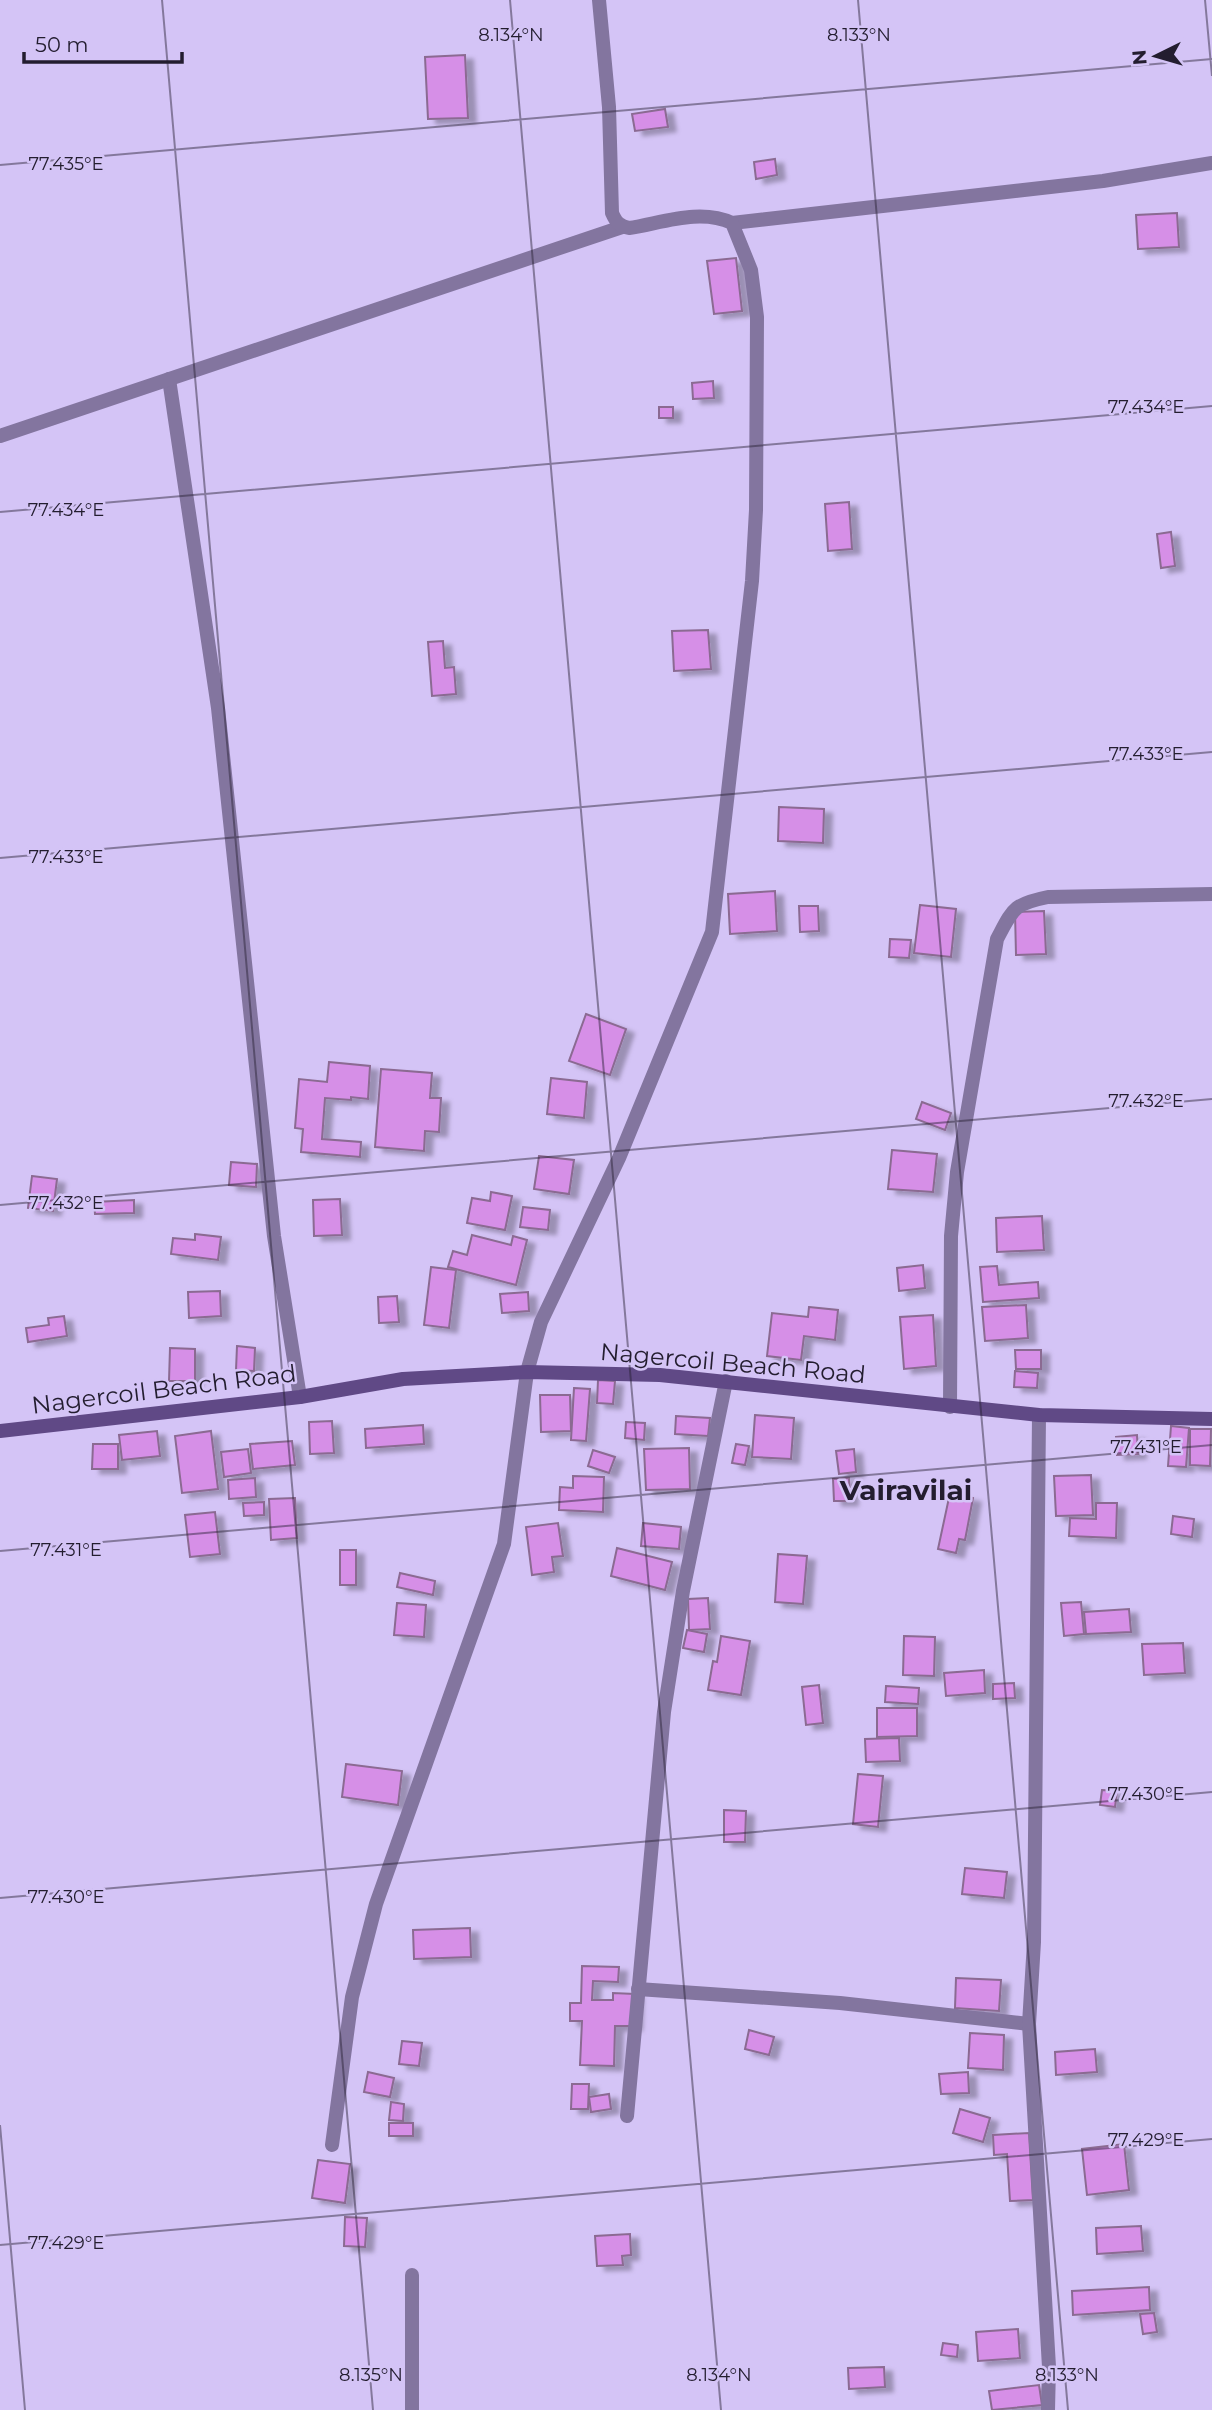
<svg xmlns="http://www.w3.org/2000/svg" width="1212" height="2410" font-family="Montserrat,sans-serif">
<defs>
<filter id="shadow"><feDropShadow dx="8" dy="4.5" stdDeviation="2" flood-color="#0004"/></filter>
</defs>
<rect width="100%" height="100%" fill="#d4c4f6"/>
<g fill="#d68fe7" stroke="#8b6a92" stroke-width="2" filter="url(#shadow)">
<polygon points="465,55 468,118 428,119 425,57"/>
<polygon points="665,109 668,127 635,131 632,114"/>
<polygon points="775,159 777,175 756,179 754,162"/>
<polygon points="1177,213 1179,247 1138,249 1136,215"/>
<polygon points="736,258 742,311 714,314 707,261"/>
<polygon points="713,381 714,398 693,399 692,383"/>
<rect x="659" y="407" width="14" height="11"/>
<polygon points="849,502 852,549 828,551 825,504"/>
<polygon points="1171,532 1175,566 1161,568 1157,534"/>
<polygon points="708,630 711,669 674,671 672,631"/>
<polygon points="443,641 445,668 454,667 456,694 432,696 428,642"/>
<polygon points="779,807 824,809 823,843 778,841"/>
<polygon points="775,891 777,931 730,934 728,894"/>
<polygon points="920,905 956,909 951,957 914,953"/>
<polygon points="799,906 818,906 819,931 800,932"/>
<polygon points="1044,911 1046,954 1016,955 1015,912"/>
<polygon points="890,939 911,940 909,958 889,957"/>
<polygon points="586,1014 626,1029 610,1075 569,1061"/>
<polygon points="329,1062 370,1066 368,1099 351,1097 351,1100 325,1098 322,1139 361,1142 360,1157 301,1152 303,1129 295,1128 299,1079 327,1082"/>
<polygon points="381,1069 432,1073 430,1098 441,1098 439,1132 425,1131 424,1151 375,1147"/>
<polygon points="551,1078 587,1082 584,1118 547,1114"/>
<polygon points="922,1102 951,1113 945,1130 916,1119"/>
<polygon points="892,1150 937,1154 933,1192 888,1189"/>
<polygon points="539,1156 574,1160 569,1194 534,1189"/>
<polygon points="231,1162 257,1164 256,1187 229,1185"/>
<polygon points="32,1176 57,1179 53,1211 28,1208"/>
<polygon points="491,1192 512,1196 505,1230 467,1223 472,1198 490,1201"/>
<polygon points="340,1199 342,1235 314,1236 313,1200"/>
<polygon points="134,1200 134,1213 95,1214 94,1202"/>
<polygon points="523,1207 550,1210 548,1230 520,1227"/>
<polygon points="1042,1216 1044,1250 997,1252 996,1218"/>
<polygon points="195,1234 221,1237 218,1260 171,1254 173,1238 195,1240"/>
<polygon points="472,1235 511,1245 513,1236 527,1240 516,1285 448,1267 453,1251 467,1255"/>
<polygon points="923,1265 925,1288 899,1291 897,1268"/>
<polygon points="997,1266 999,1285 1038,1282 1039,1298 983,1302 980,1267"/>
<polygon points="431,1267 456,1270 449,1328 424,1325"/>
<polygon points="220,1291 221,1316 189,1318 188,1292"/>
<polygon points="528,1292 529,1311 502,1313 500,1294"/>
<polygon points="397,1296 399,1322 379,1323 378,1297"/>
<polygon points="1026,1305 1028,1338 985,1341 982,1307"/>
<polygon points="809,1307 838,1310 835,1340 804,1336 801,1360 767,1356 772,1313 808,1317"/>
<polygon points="933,1315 936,1366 904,1369 900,1317"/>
<polygon points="64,1316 67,1336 28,1342 26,1328 49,1325 48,1318"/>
<polygon points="237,1346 255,1348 254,1371 236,1370"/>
<polygon points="170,1348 195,1349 195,1381 169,1381"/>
<polygon points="1015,1350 1041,1350 1041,1369 1016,1369"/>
<polygon points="1015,1371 1038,1373 1037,1388 1014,1387"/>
<polygon points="598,1380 615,1381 613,1404 597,1403"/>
<polygon points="574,1388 590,1389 586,1441 571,1440"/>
<polygon points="540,1395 570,1395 571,1431 541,1432"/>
<polygon points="755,1415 794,1418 791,1459 752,1457"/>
<polygon points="676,1416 710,1418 708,1436 675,1434"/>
<polygon points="332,1421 334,1453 310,1454 309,1422"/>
<polygon points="626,1422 645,1423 644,1440 625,1438"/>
<polygon points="423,1425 424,1444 366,1448 365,1429"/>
<polygon points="1171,1426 1189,1428 1186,1467 1168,1466"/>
<polygon points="1190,1429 1211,1429 1210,1466 1190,1465"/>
<polygon points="157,1431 160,1456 122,1460 119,1435"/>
<polygon points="211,1431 218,1489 182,1493 175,1436"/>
<polygon points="1137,1435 1138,1454 1117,1455 1116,1437"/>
<polygon points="292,1441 295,1465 253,1469 250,1444"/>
<polygon points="93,1444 118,1444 118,1469 92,1469"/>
<polygon points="736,1444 749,1446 745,1465 732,1463"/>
<polygon points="689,1448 690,1489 646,1490 644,1449"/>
<polygon points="248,1449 251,1473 224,1477 221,1452"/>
<polygon points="854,1449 856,1472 839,1474 836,1451"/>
<polygon points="593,1450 615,1457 609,1473 588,1466"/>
<polygon points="1091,1475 1093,1515 1056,1516 1054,1476"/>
<polygon points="573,1476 604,1477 603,1512 559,1510 560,1487 573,1488"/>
<polygon points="255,1478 256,1497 229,1499 228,1480"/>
<polygon points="849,1478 850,1501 834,1501 833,1479"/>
<polygon points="950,1493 973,1498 965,1540 959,1539 956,1553 938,1549"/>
<polygon points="295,1498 297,1538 271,1540 269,1499"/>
<polygon points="264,1502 264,1515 244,1516 243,1503"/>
<polygon points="1096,1503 1117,1503 1116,1538 1069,1536 1070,1518 1096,1519"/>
<polygon points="215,1512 220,1554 190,1557 185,1515"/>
<polygon points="1173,1516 1194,1519 1192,1537 1171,1534"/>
<polygon points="558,1523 563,1556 552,1557 554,1572 532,1575 526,1527"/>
<polygon points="643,1523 681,1527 679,1549 641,1546"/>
<polygon points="617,1548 672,1562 665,1590 611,1576"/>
<rect x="340" y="1550" width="16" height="35"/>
<polygon points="778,1554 807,1556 803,1604 775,1602"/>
<polygon points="400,1573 435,1581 433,1595 397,1587"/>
<polygon points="708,1598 710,1629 689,1630 688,1599"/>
<polygon points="1081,1602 1084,1634 1064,1636 1061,1603"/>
<polygon points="397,1603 426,1605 424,1637 394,1635"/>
<polygon points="1129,1609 1131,1632 1086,1634 1084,1612"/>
<polygon points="687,1630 707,1634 704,1652 683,1648"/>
<polygon points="721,1636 750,1641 741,1695 708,1690 713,1661 717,1662"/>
<polygon points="904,1636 935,1637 934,1676 903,1675"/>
<polygon points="1183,1643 1185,1673 1144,1675 1142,1644"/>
<polygon points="984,1670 985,1693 946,1696 944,1673"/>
<polygon points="1014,1683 1015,1698 993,1699 993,1684"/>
<polygon points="819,1685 823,1723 806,1725 802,1687"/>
<polygon points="886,1686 919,1688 918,1704 885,1702"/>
<polygon points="877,1708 917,1708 917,1736 877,1737"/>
<polygon points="899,1738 900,1761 866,1762 865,1739"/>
<polygon points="346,1764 402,1771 398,1805 342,1797"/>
<polygon points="858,1774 883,1776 878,1827 853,1824"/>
<polygon points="1102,1790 1117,1791 1115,1807 1100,1805"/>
<polygon points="724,1810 746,1811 745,1842 724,1842"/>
<polygon points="965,1868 1007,1872 1004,1898 962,1894"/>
<polygon points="470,1928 471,1957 414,1959 413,1930"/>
<polygon points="582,1966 619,1967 618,1982 593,1981 592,2000 613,2000 613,1993 635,1994 634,2026 615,2026 614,2066 580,2065 582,2021 570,2021 570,2003 581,2003"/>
<polygon points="956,1978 1001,1980 999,2011 955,2008"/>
<polygon points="749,2030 774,2037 769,2055 745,2049"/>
<polygon points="970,2033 1004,2035 1003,2070 968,2068"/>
<polygon points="402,2041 422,2043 419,2066 399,2064"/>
<polygon points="1095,2049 1097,2072 1056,2075 1055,2052"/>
<polygon points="368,2072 394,2078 390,2097 364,2092"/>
<polygon points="968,2072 969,2093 941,2094 939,2074"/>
<polygon points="572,2084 589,2084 588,2109 571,2109"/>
<polygon points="609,2094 611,2109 591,2112 589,2097"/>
<polygon points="391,2102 404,2104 403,2121 389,2120"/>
<polygon points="960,2109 990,2118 983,2142 953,2133"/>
<rect x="389" y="2123" width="24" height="13"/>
<polygon points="1029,2133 1033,2200 1010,2201 1007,2154 994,2155 993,2135"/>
<polygon points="1124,2144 1129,2190 1087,2195 1082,2149"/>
<polygon points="318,2160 350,2164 345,2203 312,2198"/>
<polygon points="345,2217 367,2218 365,2247 344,2246"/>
<polygon points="1141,2226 1143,2251 1097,2254 1096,2228"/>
<polygon points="630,2234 631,2255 622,2256 623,2265 597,2266 595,2236"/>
<polygon points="1149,2287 1150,2310 1073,2315 1072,2291"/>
<polygon points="1154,2313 1157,2332 1143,2334 1140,2314"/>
<polygon points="1018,2329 1020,2358 978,2361 976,2332"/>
<polygon points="943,2343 958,2345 957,2357 941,2355"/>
<polygon points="884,2367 885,2387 849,2389 848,2368"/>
<polygon points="1039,2385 1042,2405 992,2410 989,2391"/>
</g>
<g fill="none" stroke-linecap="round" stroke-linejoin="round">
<g stroke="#83759f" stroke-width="14">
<polyline points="732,223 1103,181 1212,163"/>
<polyline points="169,379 218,708 274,1236 300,1397"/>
<polyline points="0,436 622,227"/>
<path d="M950,1407L951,1236L957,1172L997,939C1013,909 1013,904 1048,897L1212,894"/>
<polyline points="638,1989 840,2003 1029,2024"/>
<polyline points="627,2116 664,1712 683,1591 726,1381"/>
<path d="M332,2145L352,1997L376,1904L504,1544L527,1372L541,1322L619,1158L712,932L752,581L756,510L757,317L751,270L732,223C700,208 662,223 629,228C619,226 616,222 612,213L609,107L599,0"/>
<polyline points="412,2275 412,2410"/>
</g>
<polyline stroke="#83759f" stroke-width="14" points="1039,1415 1034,1942 1029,2024 1049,2367 1048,2410"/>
<polyline stroke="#604986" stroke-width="14" points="0,1431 300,1397 403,1379 527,1372 660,1375 1039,1415 1212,1419"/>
</g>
<path fill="none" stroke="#231d2f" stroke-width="2" stroke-opacity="0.45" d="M162,0L373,2410M510,0L721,2410M858,0L1068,2410M1205,0L1212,76M0,165L1212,59M0,512L1212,406M0,858L1212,752M0,1205L1212,1099M0,1551L1212,1445M0,1898L1212,1792M0,2125L25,2410M0,2245L1212,2139"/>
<g text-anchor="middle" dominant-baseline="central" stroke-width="5" stroke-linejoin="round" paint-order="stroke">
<g font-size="24" fill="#231d2f" stroke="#d4c4f6">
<text transform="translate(733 1363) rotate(5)">Nagercoil Beach Road</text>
<text transform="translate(164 1389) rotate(-7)">Nagercoil Beach Road</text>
</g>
<g font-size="28" font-weight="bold" fill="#231d2f" stroke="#d4c4f6">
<text x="906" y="1490">Vairavilai</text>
</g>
</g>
<g font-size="18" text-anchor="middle" fill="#231d2f" stroke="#d4c4f6" stroke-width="5" stroke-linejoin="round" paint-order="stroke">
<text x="511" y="41">8.134°N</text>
<text x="859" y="41">8.133°N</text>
<text x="66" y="170">77.435°E</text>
<text x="1146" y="413">77.434°E</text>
<text x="66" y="516">77.434°E</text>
<text x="1146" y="760">77.433°E</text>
<text x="66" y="863">77.433°E</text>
<text x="1146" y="1107">77.432°E</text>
<text x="66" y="1209">77.432°E</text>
<text x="1146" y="1453">77.431°E</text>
<text x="66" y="1556">77.431°E</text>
<text x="1146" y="1800">77.430°E</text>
<text x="66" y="1903">77.430°E</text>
<text x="1146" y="2146">77.429°E</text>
<text x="66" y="2249">77.429°E</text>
<text x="371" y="2381">8.135°N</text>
<text x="719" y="2381">8.134°N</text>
<text x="1067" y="2381">8.133°N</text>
</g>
<g transform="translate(1156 56) rotate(265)" stroke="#d4c4f6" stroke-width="5" paint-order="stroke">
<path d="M0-5L12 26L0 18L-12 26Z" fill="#231d2f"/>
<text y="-10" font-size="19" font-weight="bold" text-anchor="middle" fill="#231d2f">N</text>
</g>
<path d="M24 52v10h158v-10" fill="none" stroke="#231d2f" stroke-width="3.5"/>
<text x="35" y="52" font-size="21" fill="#231d2f" stroke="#d4c4f6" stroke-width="5" paint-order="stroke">50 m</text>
</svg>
